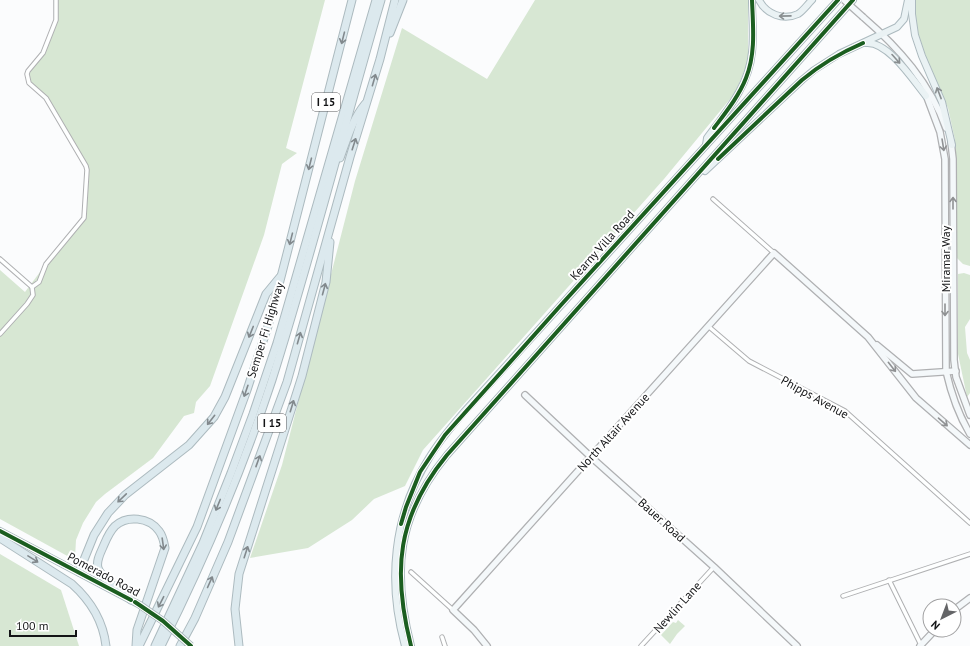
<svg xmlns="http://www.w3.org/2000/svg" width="970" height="646" font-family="'PT Sans',sans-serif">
<rect width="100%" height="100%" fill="#fbfcfd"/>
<g fill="#d7e7d3">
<polygon points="56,0 325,0 286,148 297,153 282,164 264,235 210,386 196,402 194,413 184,416 153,458 105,494 96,502 83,523 76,540 75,558 71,558 0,519 0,270 25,292 46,264 84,218 87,170 46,98 29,83 27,74 43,53 56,20"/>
<polygon points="535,0 748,0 748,62 735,93 664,179 423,450 405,486 374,499 352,520 308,548 250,558 282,465 355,181 402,28 487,79"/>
<polygon points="916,0 970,0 970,266 963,264 956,257 955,140 948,108 923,53 915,27"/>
<polygon points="964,273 970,275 970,319 965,327 967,353 970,360 970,393 967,397 958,354 958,274"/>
<polygon points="0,554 61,590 79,646 0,646"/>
<polygon points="678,620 685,626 677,634 670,644 661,635 673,622 676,623"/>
</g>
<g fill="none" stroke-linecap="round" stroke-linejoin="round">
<g stroke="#afb0b2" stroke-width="5.5">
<g id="street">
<polyline points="713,199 774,253"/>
<polyline points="0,259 32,287 33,295 27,304 0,334"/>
<polyline points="32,287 39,282 46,264 84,218 87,170 86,166 46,98 29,83 27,74 28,71 43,53 56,20 56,0"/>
<polyline points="708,326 749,361 845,411 970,523"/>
<polyline points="411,572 453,610"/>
<polyline points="889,580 921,645"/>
<polyline points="843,596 970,554"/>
<polyline points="442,637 445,646"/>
<polyline points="641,646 714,567"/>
</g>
</g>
<g stroke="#afb0b2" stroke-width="8">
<g id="secondary">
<path d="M863,17C899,48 930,83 946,128"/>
<path d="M925,92L940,132L945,159L946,371C951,393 958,414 970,434"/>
<polyline points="951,142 953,159 954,360 956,377 970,415"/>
<polyline points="877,345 912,374 956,371"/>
<polyline points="525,395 591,457 714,567 797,646"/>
<polyline points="954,610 970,598"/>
<polyline points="487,646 474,630 453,610 774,253 868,337 916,398 970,445"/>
<polyline points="920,646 935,630"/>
</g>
</g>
<g stroke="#acbabf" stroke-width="8">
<g id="primary">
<path d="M759,0C766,14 783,21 798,14C803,11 807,5 812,0"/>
<polyline points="912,0 912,14 915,35 922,56 942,102 952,145"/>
<path d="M866,43C888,41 913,80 926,96"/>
<path d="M706,145L707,138C726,112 749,86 752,52C754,35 752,17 752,0"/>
<polyline points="705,171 802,80 814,70 839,54 897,27 904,19 908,0"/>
<polyline points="0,531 140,605"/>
<path d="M405,646C387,582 393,515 429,458C439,441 452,426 464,412L838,0"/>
<path d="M411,646C392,571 397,516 447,455L853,0"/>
</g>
</g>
<g stroke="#acbabf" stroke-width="9">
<g id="highway">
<polyline points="390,33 403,0"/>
<path d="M340,158C347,139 352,120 365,104"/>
<path d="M0,538L72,584C91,601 103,620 106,646"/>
<polyline points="79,572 94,535 108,513 125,495 189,445 214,417 225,397 266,294 280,277"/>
<path d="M131,600C123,593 102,579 98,568C96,561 100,554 103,547C106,540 109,532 115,526C127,515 149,517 159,531C163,536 164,542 165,548L137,630L136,646"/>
<polyline points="139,646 197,527 247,390 268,326 282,273 352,0"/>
<polyline points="155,646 203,543 231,473 253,414 277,343 376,0"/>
<path d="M161,646C204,560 242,471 272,380C312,254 344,126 381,0"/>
<polyline points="180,646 195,618 228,542 287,382 350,157 380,59 395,0"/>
<polyline points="239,646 235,609 239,574 302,376 326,282 330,242"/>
</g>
</g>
<use href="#street" stroke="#feffff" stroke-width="3.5"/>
<use href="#secondary" stroke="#f4f8fa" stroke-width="5.5"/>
<use href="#primary" stroke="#eaf2f4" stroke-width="6"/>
<use href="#highway" stroke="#dce9ee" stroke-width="7"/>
<g stroke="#afb0b2" stroke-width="8" stroke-linecap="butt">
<polyline id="secondary-bridge" points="844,0 863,17"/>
</g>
<g stroke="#acbabf" stroke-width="8" stroke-linecap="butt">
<polyline id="primary-bridge" points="140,605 163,621 191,646"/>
</g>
<use href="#secondary-bridge" stroke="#f4f8fa" stroke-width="5.5"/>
<use href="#primary-bridge" stroke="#eaf2f4" stroke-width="6"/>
<g stroke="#fff" stroke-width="6">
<g id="cycleway">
<path d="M714,128C726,112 739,96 746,78C756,53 753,26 752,0"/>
<path d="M718,159L802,80C821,64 840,53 863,43"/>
<polyline points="401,524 406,507 420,472 445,435 561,305 838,0"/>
<polyline points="0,531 131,600"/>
<polyline points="135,602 163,621 191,646"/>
<path d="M411,646C392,571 397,516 447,455L853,0"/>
</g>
</g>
<use href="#cycleway" stroke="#1b5e20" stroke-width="4"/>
</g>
<defs><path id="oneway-shaft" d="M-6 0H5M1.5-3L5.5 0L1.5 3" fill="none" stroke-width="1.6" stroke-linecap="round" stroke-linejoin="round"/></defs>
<g stroke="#898e90">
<use href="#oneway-shaft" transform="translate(785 16) rotate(179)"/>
<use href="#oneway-shaft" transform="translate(896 59) rotate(48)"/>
<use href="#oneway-shaft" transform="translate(939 93) rotate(-111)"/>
</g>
<g stroke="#82898d">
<use href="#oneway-shaft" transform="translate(343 38) rotate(104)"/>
<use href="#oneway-shaft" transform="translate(374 80) rotate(-74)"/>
<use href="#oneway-shaft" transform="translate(354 144) rotate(-72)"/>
<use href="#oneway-shaft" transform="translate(310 164) rotate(104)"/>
<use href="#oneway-shaft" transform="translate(291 239) rotate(104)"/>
<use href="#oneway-shaft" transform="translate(324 289) rotate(-75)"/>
<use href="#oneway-shaft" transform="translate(251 332) rotate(112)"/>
<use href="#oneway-shaft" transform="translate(299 338) rotate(-74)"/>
<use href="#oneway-shaft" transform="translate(246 391) rotate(109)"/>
<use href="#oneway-shaft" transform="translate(292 406) rotate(-73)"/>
<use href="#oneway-shaft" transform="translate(211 420) rotate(128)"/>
<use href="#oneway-shaft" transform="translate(258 461) rotate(-70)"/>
<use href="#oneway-shaft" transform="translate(122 498) rotate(136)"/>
<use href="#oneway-shaft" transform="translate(218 505) rotate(112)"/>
<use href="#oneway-shaft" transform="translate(163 544) rotate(82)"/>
<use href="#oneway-shaft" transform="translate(246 552) rotate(-72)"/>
<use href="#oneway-shaft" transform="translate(33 559) rotate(32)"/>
<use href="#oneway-shaft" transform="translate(210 582) rotate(-66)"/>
<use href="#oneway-shaft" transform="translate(161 602) rotate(117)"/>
</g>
<g stroke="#8f9193">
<use href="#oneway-shaft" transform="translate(943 145) rotate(81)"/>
<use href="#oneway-shaft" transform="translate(953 203) rotate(-90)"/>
<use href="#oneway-shaft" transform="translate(945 310) rotate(90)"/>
<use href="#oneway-shaft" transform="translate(892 367) rotate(52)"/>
<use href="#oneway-shaft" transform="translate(943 422) rotate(41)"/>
</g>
<g text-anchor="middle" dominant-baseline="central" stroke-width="4" stroke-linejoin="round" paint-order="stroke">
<g fill="#fff" stroke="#5a5a5c" stroke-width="1">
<rect x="312" y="93" width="28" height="18" rx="3"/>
<rect x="258" y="414" width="28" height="18" rx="3"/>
</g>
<g font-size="11" font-weight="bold" fill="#131416">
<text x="326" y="102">I 15</text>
<text x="272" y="423">I 15</text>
</g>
<g font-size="12" fill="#131416" stroke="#fff">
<text transform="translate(602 245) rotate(-48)">Kearny Villa Road</text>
<text transform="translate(945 259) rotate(-90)">Miramar Way</text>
<text transform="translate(265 330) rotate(-73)">Semper Fi Highway</text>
<text transform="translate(815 397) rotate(29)">Phipps Avenue</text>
<text transform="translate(613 432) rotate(-48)">North Altair Avenue</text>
<text transform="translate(662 520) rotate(42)">Bauer Road</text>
<text transform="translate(104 574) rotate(28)">Pomerado Road</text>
<text transform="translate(677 607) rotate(-48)">Newlin Lane</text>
</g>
</g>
<g transform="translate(942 618) rotate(222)"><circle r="19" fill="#ffffff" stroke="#a1a1a2"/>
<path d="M0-3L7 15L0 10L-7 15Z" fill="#646567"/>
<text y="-6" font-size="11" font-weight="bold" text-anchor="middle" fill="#131416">N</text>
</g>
<path d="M10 630v6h66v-6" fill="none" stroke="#131416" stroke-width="2"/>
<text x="16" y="630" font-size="12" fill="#131416" stroke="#ffffff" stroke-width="3" paint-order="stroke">100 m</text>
</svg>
